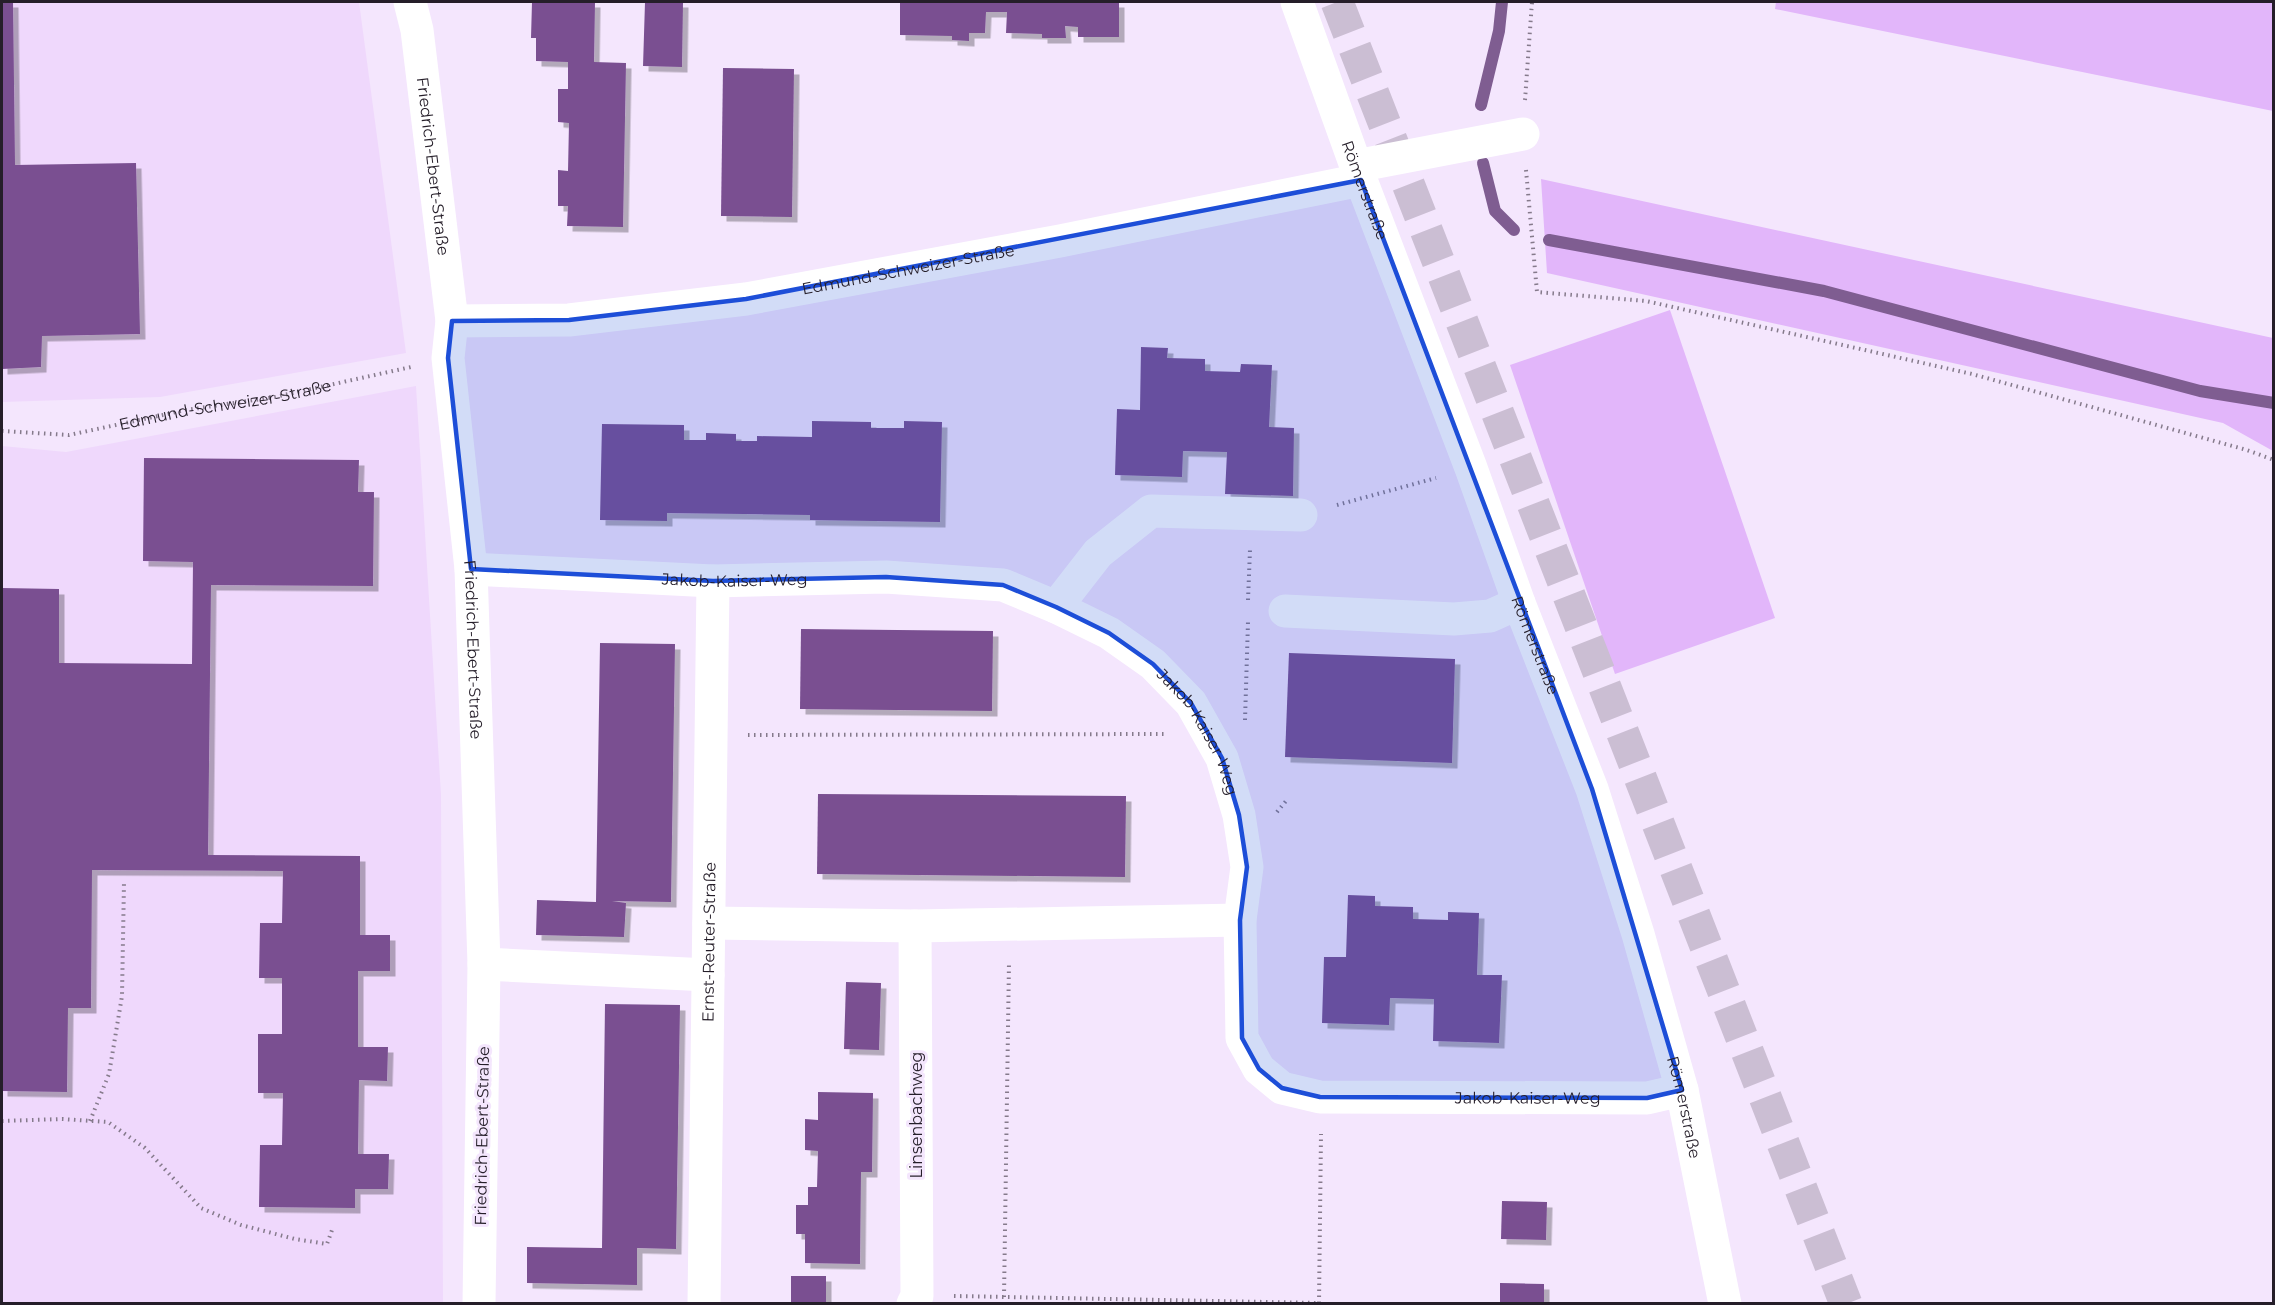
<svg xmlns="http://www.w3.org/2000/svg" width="2275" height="1305" font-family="Montserrat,sans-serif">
<defs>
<filter id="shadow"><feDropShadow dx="5.5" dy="5.5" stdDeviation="0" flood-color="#0004"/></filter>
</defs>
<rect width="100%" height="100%" fill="#f4e6fd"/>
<g fill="#efd8fc">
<polygon points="2,2 359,2 406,353 160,397 2,402"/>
<polygon points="416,386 441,795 443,1303 2,1303 2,446 66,452"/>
</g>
<g fill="#e2b6fa">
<polygon points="1776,2 2273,2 2273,111 1775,9"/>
<polygon points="1541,179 2273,338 2273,451 2223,423 1547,273"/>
<polygon points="1670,310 1775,618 1615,674 1510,365"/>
</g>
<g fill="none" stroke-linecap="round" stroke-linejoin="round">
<g stroke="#7f5d91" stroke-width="12">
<polyline points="1481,105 1499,31 1502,2"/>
<polyline points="1483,163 1495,211 1514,230"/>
<polyline points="1549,240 1824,291 2200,391 2274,403"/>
</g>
</g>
<g fill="#7a4f91" filter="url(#shadow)">
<polygon points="2,2 13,2 15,165 136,163 140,334 42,336 41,367 2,369"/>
<polygon points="532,2 595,2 594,62 626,63 623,227 567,226 568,206 558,206 558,170 568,171 569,123 558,122 558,89 568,89 568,62 536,61 536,38 531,38"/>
<polygon points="645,2 683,2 682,67 643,66"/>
<polygon points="900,2 1119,2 1119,37 1078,37 1078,27 1065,26 1066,38 1042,38 1042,34 1006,33 1007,12 986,12 985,33 969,33 969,41 952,40 952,36 900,35"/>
<polygon points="723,68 794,69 792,217 721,216"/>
<polygon points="1141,347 1168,348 1167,358 1205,359 1205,371 1240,372 1241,364 1272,365 1269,427 1294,428 1293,496 1225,494 1227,452 1183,451 1182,477 1115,475 1117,409 1140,410"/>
<polygon points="812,421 871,422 871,428 904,428 904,421 942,422 940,522 810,520 810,515 667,513 667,521 600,520 602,424 684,425 684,440 706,440 706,433 736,434 736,441 757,441 757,436 812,437"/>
<polygon points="144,458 359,460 358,492 374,492 373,586 211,585 208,855 360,856 360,935 390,935 390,971 358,971 358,1047 388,1047 387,1081 359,1080 358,1154 389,1154 388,1189 355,1189 355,1208 259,1207 260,1145 282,1145 283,1093 258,1093 258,1034 282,1034 282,978 259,978 260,923 282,923 283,871 92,870 91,1008 68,1008 67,1092 2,1091 2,588 59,589 59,663 192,664 193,562 143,561"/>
<polygon points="801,629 993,631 992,711 800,709"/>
<polygon points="600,643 675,644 671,902 612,901 626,903 624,937 536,935 537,900 596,902"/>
<polygon points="1289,653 1455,659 1452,763 1285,757"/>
<polygon points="818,794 1126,796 1125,877 817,874"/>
<polygon points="1348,895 1375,896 1375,906 1413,907 1413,919 1448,920 1448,912 1479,913 1477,975 1502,975 1499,1043 1433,1041 1434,999 1390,998 1389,1025 1322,1023 1324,957 1346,957"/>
<polygon points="846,982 881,983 879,1050 844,1049"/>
<polygon points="605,1004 680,1005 676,1249 637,1248 637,1285 527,1283 527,1247 602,1248"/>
<polygon points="818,1092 873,1093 872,1172 861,1172 860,1264 805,1263 805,1234 796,1234 796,1205 808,1205 808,1187 817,1187 818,1151 805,1150 805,1119 818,1120"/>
<polygon points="1502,1201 1547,1202 1546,1240 1501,1239"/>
<rect x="791" y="1276" width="35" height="26"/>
<polygon points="1500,1283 1544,1284 1544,1304 1500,1304"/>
</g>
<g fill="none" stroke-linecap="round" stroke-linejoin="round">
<polyline stroke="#cbbed3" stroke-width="33" stroke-dasharray="33 16" stroke-linecap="butt" points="1337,2 1846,1304"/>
<g stroke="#857a8b" stroke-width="4" stroke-dasharray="1.5 4.5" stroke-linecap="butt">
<polyline points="1525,100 1532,2"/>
<polyline points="1526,170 1537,292 1646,301 1972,374 2247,450 2274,460"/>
<path id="s1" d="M2,431L69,435L186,410L275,397L411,367"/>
<polyline points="1337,505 1436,478"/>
<polyline points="1248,600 1250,550"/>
<polyline points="1245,720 1248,622"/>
<polyline points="748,735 1166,734"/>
<polyline points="1277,812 1286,801"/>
<polyline points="2,1121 62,1119 108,1122 145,1148 201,1208 241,1225 295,1239 327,1244 332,1230"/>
<polyline points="90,1121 109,1074 122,996 124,882"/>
<polyline points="954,1296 1319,1303"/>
<polyline points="1004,1297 1009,962"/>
<polyline points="1319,1303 1321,1134"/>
</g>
<g stroke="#fff" stroke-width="33">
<path id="s2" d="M410,2L417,30L452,321L448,358L471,569L484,964L479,1304"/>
<path id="s3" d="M1297,2L1361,180L1471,468L1519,603L1592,789L1638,934L1682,1090L1725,1304"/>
<polyline points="1356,166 1523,134"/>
<path id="s4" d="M452,321L569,320L746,299L1060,241L1361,180"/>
<path id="s5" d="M471,569L713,581L886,577L1003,585L1056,607L1109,633L1153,664L1191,703L1222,758L1239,815L1247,867L1240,920L1242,1038L1259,1069L1282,1088L1320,1097L1647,1098L1682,1090"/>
<polyline points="1056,607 1098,553 1151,511 1301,515"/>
<polyline points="1285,611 1454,619 1490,616 1519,603"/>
<polyline points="709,923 915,926 1240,920"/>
<polyline points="484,964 708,975"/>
<path id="s6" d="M704,1304L713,581"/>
<polyline points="913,1304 917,1296 915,926"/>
</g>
</g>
<path fill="#1d4ed8" fill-opacity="0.2" stroke="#1d4ed8" stroke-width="4.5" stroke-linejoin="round" d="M1361,180L1592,789L1682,1090L1647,1098L1320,1097L1282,1088L1259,1069L1242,1038L1240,920L1247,867L1239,815L1222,758L1191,703L1153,664L1109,633L1056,607L1003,585L886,577L713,581L471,569L448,358L452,321L569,320L746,299Z"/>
<g text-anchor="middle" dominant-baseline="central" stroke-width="6" stroke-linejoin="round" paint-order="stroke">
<g font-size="16" fill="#251e29" stroke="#f4e6fd">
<text stroke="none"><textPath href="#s2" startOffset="166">Friedrich-Ebert-Straße</textPath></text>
<text stroke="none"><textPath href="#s3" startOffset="200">Römerstraße</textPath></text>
<text stroke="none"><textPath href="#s4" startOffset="460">Edmund-Schweizer-Straße</textPath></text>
<text stroke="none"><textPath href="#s1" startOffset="226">Edmund-Schweizer-Straße</textPath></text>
<text stroke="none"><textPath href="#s5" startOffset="264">Jakob-Kaiser-Weg</textPath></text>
<text stroke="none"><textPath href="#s3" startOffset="686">Römerstraße</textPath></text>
<text stroke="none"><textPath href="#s2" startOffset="652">Friedrich-Ebert-Straße</textPath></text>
<text stroke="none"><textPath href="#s5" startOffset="786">Jakob-Kaiser-Weg</textPath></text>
<text stroke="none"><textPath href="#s6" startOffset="362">Ernst-Reuter-Straße</textPath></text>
<text stroke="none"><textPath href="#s5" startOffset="1416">Jakob-Kaiser-Weg</textPath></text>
<text stroke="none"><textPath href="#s3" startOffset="1172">Römerstraße</textPath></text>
<text transform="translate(916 1115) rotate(-90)">Linsenbachweg</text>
<text transform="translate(482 1136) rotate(-89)">Friedrich-Ebert-Straße</text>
</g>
</g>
<rect width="2275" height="1305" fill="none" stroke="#251e29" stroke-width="6"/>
</svg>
